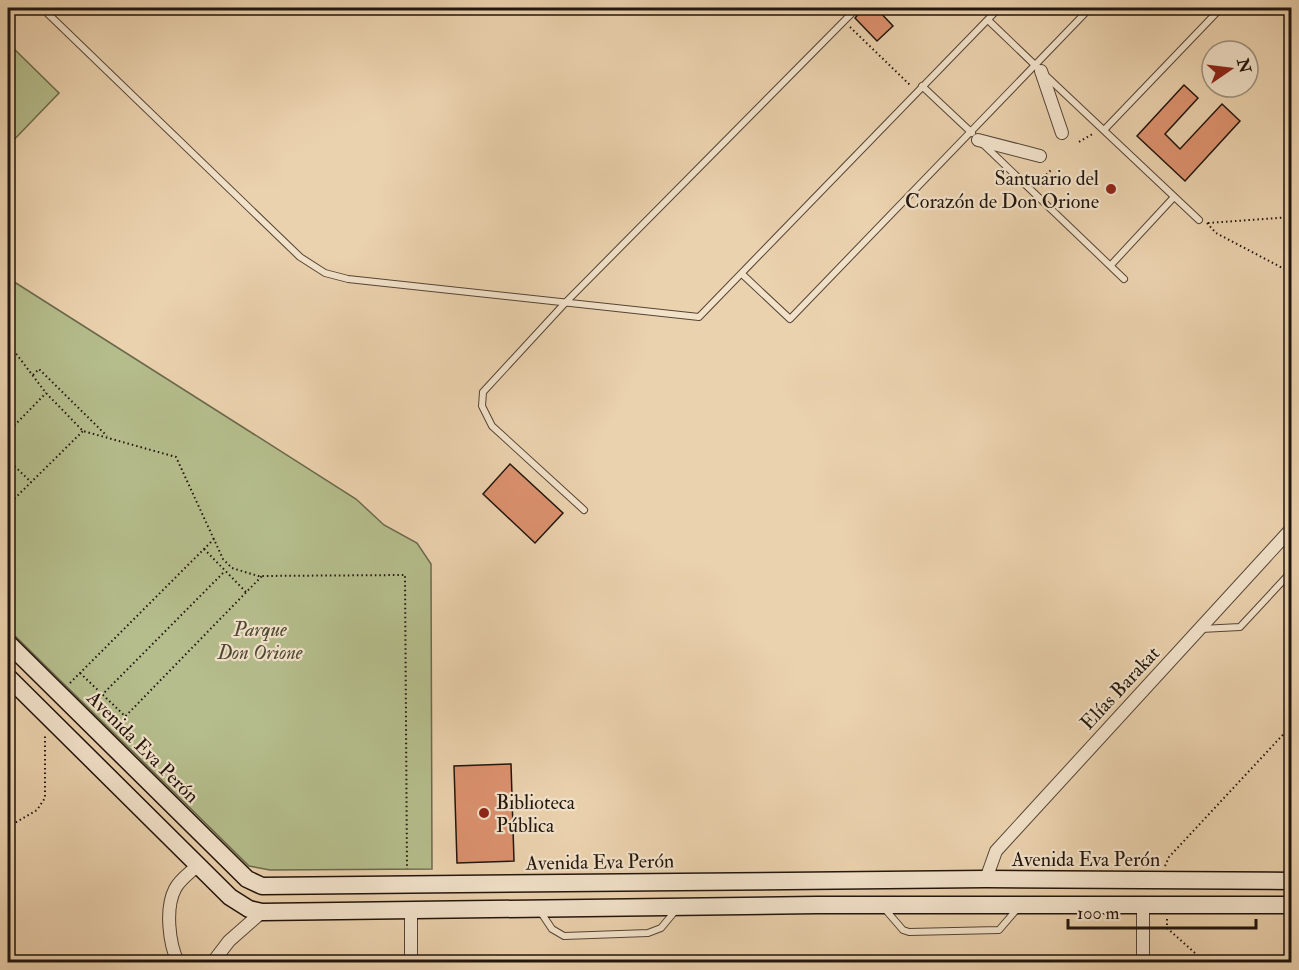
<svg xmlns="http://www.w3.org/2000/svg" width="1299" height="970" font-family="'IM FELL Double Pica',serif">
<rect width="100%" height="100%" fill="#ebd2ae"/>
<filter id="stains"><feTurbulence type="fractalNoise" baseFrequency=".00333" numOctaves="4"/><feColorMatrix values="0 0 0 0 .2 0 0 0 0 .09 0 0 0 0 .02 0 0 0 .5 -.17"/></filter>
<radialGradient id="worn" r=".72"><stop offset=".6" stop-color="#630" stop-opacity="0"/><stop offset="1" stop-color="#630" stop-opacity=".3"/></radialGradient>
<g fill="#b5bd8c" stroke="#6b694c" stroke-width="1.5">
<polygon points="8,43 59,93 8,146"/>
<polygon points="8,278 356,499 384,525 417,543 431,564 432,869 270,870 249,866 8,629"/>
</g>
<g fill="#dd926f" stroke="#21150d" stroke-width="1.5">
<polygon points="864,8 873,13 877,9 893,26 877,41 855,18"/>
<polygon points="1184,85 1198,98 1165,134 1180,149 1222,104 1240,121 1185,181 1137,136"/>
<polygon points="510,464 563,513 535,543 483,494"/>
<polygon points="511,764 514,861 457,863 454,766"/>
</g>
<g fill="none" stroke-linecap="round" stroke-linejoin="round">
<g stroke="#544435" stroke-width="8">
<g id="lane">
<polyline points="42,8 300,257 325,273 348,279 699,317 999,8"/>
<polyline points="988,20 1037,67"/>
<polyline points="1044,74 1199,220"/>
<polyline points="922,86 972,133"/>
<polyline points="1104,130 1221,8"/>
<polyline points="983,144 1124,279"/>
<polyline points="1111,265 1174,197"/>
<polyline points="742,274 790,319 1090,8"/>
<polyline points="584,510 492,426 482,406 483,392 566,302 857,8"/>
<polyline points="1201,629 1240,627 1292,571"/>
<polyline points="884,908 903,930 909,932 999,930 1018,908"/>
<polyline points="540,911 552,929 564,936 648,933 661,928 676,910"/>
</g>
</g>
<g stroke="#544435" stroke-width="14">
<g id="street">
<polyline points="1041,71 1062,133"/>
<polyline points="978,140 1040,156"/>
<polyline points="986,879 996,851 1292,528"/>
<polyline points="411,910 411,962"/>
<path d="M178,962C169,944 165,908 175,889C180,879 190,873 198,865"/>
<polyline points="213,962 229,941 262,912"/>
<polyline points="1143,962 1143,906"/>
</g>
</g>
<g stroke="#21150d" stroke-width="19">
<g id="secondary">
<polyline points="8,643 247,879 262,886 986,879 1292,881"/>
<polyline points="8,677 230,897 249,909 262,912 817,905 1292,905"/>
</g>
</g>
<g stroke="#21150d" stroke-width="2" stroke-dasharray="1.5 3" stroke-linecap="butt">
<polyline points="850,27 911,86"/>
<polyline points="1079,142 1094,133"/>
<polyline points="1042,187 1044,177 1052,169"/>
<polyline points="1207,223 1216,233 1292,273"/>
<polyline points="1208,223 1292,217"/>
<polyline points="8,343 46,393 83,431 176,457 223,559 232,568 258,576 405,575 407,869"/>
<polyline points="33,375 39,369 107,436"/>
<polyline points="8,432 46,393"/>
<polyline points="8,460 31,482"/>
<polyline points="8,505 83,431"/>
<polyline points="204,549 246,592"/>
<polyline points="80,673 125,716"/>
<polyline points="70,683 214,539"/>
<polyline points="92,705 225,571"/>
<polyline points="113,729 262,576"/>
<polyline points="8,827 37,810 45,798 45,736"/>
<polyline points="1165,866 1169,857 1292,725"/>
<polyline points="1167,919 1167,928 1205,962"/>
</g>
<use href="#lane" stroke="#f2e2ca" stroke-width="6"/>
<use href="#street" stroke="#f2e2ca" stroke-width="12"/>
<use href="#secondary" stroke="#f2e2ca" stroke-width="16"/>
</g>
<g fill="#8f2418" stroke="#f2e2ca" stroke-width="2">
<circle cx="1111" cy="189" r="6"/>
<circle cx="484" cy="813" r="6"/>
</g>
<g text-anchor="middle" dominant-baseline="central" stroke-width="4.5" stroke-linejoin="round" paint-order="stroke">
<g font-size="20" fill="#21150d" stroke="#f2e2ca" text-anchor="end">
<text x="1099" y="178">Santuario del<tspan x="1099" dy="23">Corazón de Don Orione</tspan></text>
<text x="496" y="802" text-anchor="start">Biblioteca<tspan x="496" dy="23">Pública</tspan></text>
</g>
<g font-size="20" font-style="italic" fill="#4d4733" stroke="#f2e2ca">
<text x="260" y="629">Parque<tspan x="260" dy="23">Don Orione</tspan></text>
</g>
<g font-size="20" fill="#21150d" stroke="#f2e2ca">
<text transform="translate(1120 688) rotate(-47)">Elías Barakat</text>
<text transform="translate(143 747) rotate(45)">Avenida Eva Perón</text>
<text x="1086" y="859">Avenida Eva Perón</text>
<text transform="translate(600 862) rotate(-1)">Avenida Eva Perón</text>
</g>
</g>
<rect width="1299" height="970" fill="none" stroke="#ebd2ae" stroke-width="30"/>
<rect x="9" y="9" width="1281" height="952" fill="none" stroke="#21150d" stroke-width="3"/>
<rect x="15" y="15" width="1269" height="940" fill="none" stroke="#21150d" stroke-width="1.5"/>
<g transform="translate(1230 69) rotate(76)"><circle r="28" fill="#f2e2ca" stroke="#9e907e" stroke-width="1.5"/>
<path d="M0-4.5L10 22L0 15L-10 22Z" fill="#8f2418"/>
<text y="-9" font-size="16" font-weight="bold" text-anchor="middle" fill="#21150d">N</text>
</g>
<path d="M1068 919v9h188v-9" fill="none" stroke="#21150d" stroke-width="3"/>
<text x="1077" y="919" font-size="18" fill="#21150d" stroke="#f2e2ca" stroke-width="4.5" paint-order="stroke">100 m</text>
<rect width="100%" height="100%" filter="url(#stains)"/>
<rect width="100%" height="100%" fill="url(#worn)"/>
</svg>
